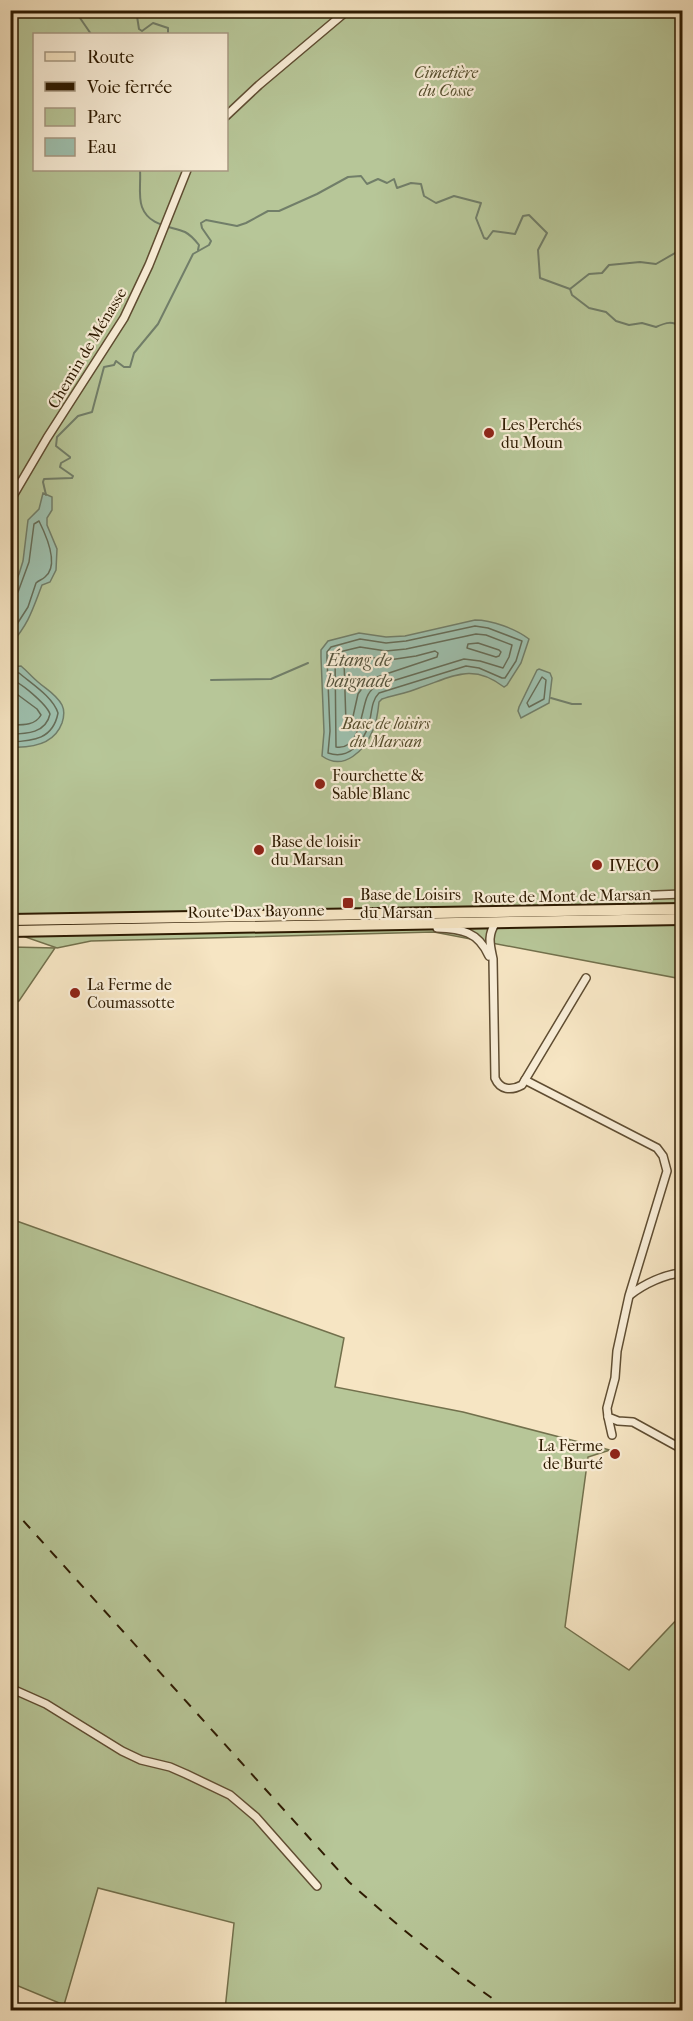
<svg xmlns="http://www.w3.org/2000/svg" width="693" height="2021" font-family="'IM FELL French Canon',serif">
<rect width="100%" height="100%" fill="#f6e5c3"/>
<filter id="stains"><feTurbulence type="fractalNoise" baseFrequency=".00333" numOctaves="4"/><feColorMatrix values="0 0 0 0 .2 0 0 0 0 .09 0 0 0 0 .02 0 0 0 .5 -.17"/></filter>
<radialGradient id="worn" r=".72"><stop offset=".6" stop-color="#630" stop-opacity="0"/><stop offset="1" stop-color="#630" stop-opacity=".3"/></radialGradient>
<g fill="#b7c698" stroke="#72704c" stroke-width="1.5" fill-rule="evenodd">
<path d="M11,11H682V979L434,932L91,941L57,948L11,932ZM34,34H226V170H34Z"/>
<polygon points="11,947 55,948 19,1001 11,1006"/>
<polygon points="11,1219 344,1338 335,1387 463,1412 610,1450 588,1457 565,1627 629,1670 682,1614 682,2010 225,2010 234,1923 98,1888 64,2005 11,1983"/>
</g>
<g fill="#9ec0ae" stroke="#717e69" stroke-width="1.5">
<path d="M43,493L52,497V510L47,518V525L57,549L56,570L50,582L42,585C32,611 29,623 11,644V593L19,574L23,561L28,520L39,509Z"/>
<path d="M475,620C492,620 516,629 529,639L521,663L507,685L504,687C472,662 452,677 419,688C407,693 394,695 382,699L379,702C378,712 377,722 373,730C365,750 344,772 322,756L324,732L321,657V650L328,641L359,633L386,637L405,636Z"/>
<path d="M21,666C27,671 32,677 38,682C47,690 56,694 62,705C65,711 64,717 62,723C54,745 30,748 11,747V667Z"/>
<polygon points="539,669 550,673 552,678 549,703 521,718 518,711 519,707 537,670"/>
</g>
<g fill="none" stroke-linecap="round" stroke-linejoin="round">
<g stroke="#666d58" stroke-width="1.5">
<path d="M10,595L18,592L29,562L34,524L39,521C45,533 60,565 45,577C42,580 39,580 36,583L28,607L10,635"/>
<path d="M475,626L488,628L522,641L516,661L505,678H502L479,668L466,666L379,693C371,701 372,713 369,724C363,743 349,760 328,753L330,731L327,658V652L331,647L360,639L386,643L406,641Z"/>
<path d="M476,634L486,635L512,645L509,657L503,668L480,661L464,659L376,686C372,689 369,692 367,697C361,711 360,751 336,747L335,653L360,647L386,651L406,649Z"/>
<polygon points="478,643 499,650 501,652 499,656 496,657 467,648 468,644"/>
<polygon points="435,651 438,653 437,657 368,680 358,694 352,721 350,725 346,724 344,660 360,656 389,660 416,656"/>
<path d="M10,672L19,673C32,684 53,697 58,713C53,739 34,741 10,742"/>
<polygon points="542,677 546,680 544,699 529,707 527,703"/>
<path d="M10,680C19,680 47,705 50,714C46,733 27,734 10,734"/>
<path d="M10,689L37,709L41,715C35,726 22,725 10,725"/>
</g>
<g stroke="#717e69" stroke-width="2">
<polyline points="82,10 80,18 91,34"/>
<polyline points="136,10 139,29 142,31 153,23 168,28 168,34"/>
<path d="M140,170C141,181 138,197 142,207C149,226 170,226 185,232C191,235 195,240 199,245L198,250"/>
<polyline points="570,289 589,274 602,273 609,265 640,262 656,264 682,249"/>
<path d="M46,495L43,482L44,479L72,478L73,476L60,467L61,463L70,458V457L56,446L57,437L78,416L92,412L104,367L114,365L116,361L124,367H130L134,353L158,324L193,254L209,245L211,241L202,228L201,223L206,220L237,226L246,223L268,211H279L317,194L348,177L361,176L367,184L378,179L387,183L394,179L397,188L411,183L421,184L424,196L436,203L454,196L481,203L476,218L484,238L487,239L493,231L515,234L523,216L529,215L547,233L538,250L540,278L570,289L572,295L589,308L606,312L616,321L629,325L642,323L656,327C667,322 672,321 682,327"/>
<polyline points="211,680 271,679 308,663"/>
<polyline points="551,698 572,704 581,704"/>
</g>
<g stroke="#5f4d32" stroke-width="10">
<g id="street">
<polyline points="226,116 259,85 348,10"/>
<polyline points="10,501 47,438 124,318 149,265 187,170"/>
<polyline points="606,897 682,894"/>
<path d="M496,922C487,936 490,944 493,959L495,1078C500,1090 511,1091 522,1085L586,978"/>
<path d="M437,928C461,929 478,931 489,956"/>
<polyline points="525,1080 657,1148 663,1156 667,1171 629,1296 617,1351 615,1378 607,1408 608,1417 618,1421 633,1422 682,1449"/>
<path d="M630,1295C644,1284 665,1274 682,1273"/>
<polyline points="608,1417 612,1435"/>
<polyline points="10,1688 46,1704 122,1751 141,1760 170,1767 186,1774 230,1795 256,1817 317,1886"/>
</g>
</g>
<g stroke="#2d1a01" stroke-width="14">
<g id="primary">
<polyline points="10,920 682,909"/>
<polyline points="10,931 682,919"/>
</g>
</g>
<use href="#street" stroke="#f9eed8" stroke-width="7"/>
<use href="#primary" stroke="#f6e5c3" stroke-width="10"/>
<path stroke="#2d1a01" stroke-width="2" stroke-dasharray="10 10" stroke-linecap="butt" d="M10,1506L349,1882C400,1928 452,1971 509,2010"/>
</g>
<g fill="#8f2418" stroke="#f9eed8" stroke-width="2">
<circle cx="489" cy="433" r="6"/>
<circle cx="320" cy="784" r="6"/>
<circle cx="259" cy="850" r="6"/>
<circle cx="597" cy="865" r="6"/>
<rect x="342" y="897" width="12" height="12" rx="3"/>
<circle cx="75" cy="993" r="6"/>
<circle cx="615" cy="1454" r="6"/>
</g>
<g text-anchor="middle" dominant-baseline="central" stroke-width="4.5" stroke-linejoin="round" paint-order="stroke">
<g font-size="16" font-style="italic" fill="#564e2e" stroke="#f9eed8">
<text x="446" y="72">Cimetière<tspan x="446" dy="18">du Cosse</tspan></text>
<text x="386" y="723">Base de loisirs<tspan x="386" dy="18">du Marsan</tspan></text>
</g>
<g font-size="16" fill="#2d1a01" stroke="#f9eed8">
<text transform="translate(87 348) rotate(-59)">Chemin de Ménasse</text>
<text transform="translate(562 896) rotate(-1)">Route de Mont de Marsan</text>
<text transform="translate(256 911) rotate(-1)">Route Dax Bayonne</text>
</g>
<g font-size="16" fill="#2d1a01" stroke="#f9eed8" text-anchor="start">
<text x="501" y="424">Les Perchés<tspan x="501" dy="18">du Moun</tspan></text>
<text x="332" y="775">Fourchette &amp;<tspan x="332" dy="18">Sable Blanc</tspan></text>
<text x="271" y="841">Base de loisir<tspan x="271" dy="18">du Marsan</tspan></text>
<text x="609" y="865">IVECO</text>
<text x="360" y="894">Base de Loisirs<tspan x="360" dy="18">du Marsan</tspan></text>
<text x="87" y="984">La Ferme de<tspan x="87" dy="18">Coumassotte</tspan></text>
<text x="603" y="1445" text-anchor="end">La Ferme<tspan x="603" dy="18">de Burté</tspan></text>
</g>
<g font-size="18" font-style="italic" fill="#55543e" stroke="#f9eed8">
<text x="359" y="660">Étang de<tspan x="359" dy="21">baignade</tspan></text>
</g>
</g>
<rect width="693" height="2021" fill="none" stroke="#f6e5c3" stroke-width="36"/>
<rect x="12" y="12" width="669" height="1997" fill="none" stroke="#2d1a01" stroke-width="3"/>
<rect x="18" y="18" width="657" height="1985" fill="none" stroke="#2d1a01" stroke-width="1.5"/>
<rect x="33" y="33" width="195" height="138" fill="#f9eed8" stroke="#a79982" stroke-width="1.5"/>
<rect x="45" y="52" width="30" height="9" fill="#f6e5c3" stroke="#a79982" stroke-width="1.5"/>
<text x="87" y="63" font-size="18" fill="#2d1a01">Route</text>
<rect x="45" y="82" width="30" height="9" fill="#2d1a01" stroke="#a79982" stroke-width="1.5"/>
<text x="87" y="93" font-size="18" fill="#2d1a01">Voie ferrée</text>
<rect x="45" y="108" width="30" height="18" fill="#b7c698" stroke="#a79982" stroke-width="1.5"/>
<text x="87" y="123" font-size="18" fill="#2d1a01">Parc</text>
<rect x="45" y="138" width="30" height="18" fill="#9ec0ae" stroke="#a79982" stroke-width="1.5"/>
<text x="87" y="153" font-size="18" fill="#2d1a01">Eau</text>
<rect width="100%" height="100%" filter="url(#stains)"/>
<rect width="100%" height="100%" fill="url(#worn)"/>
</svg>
